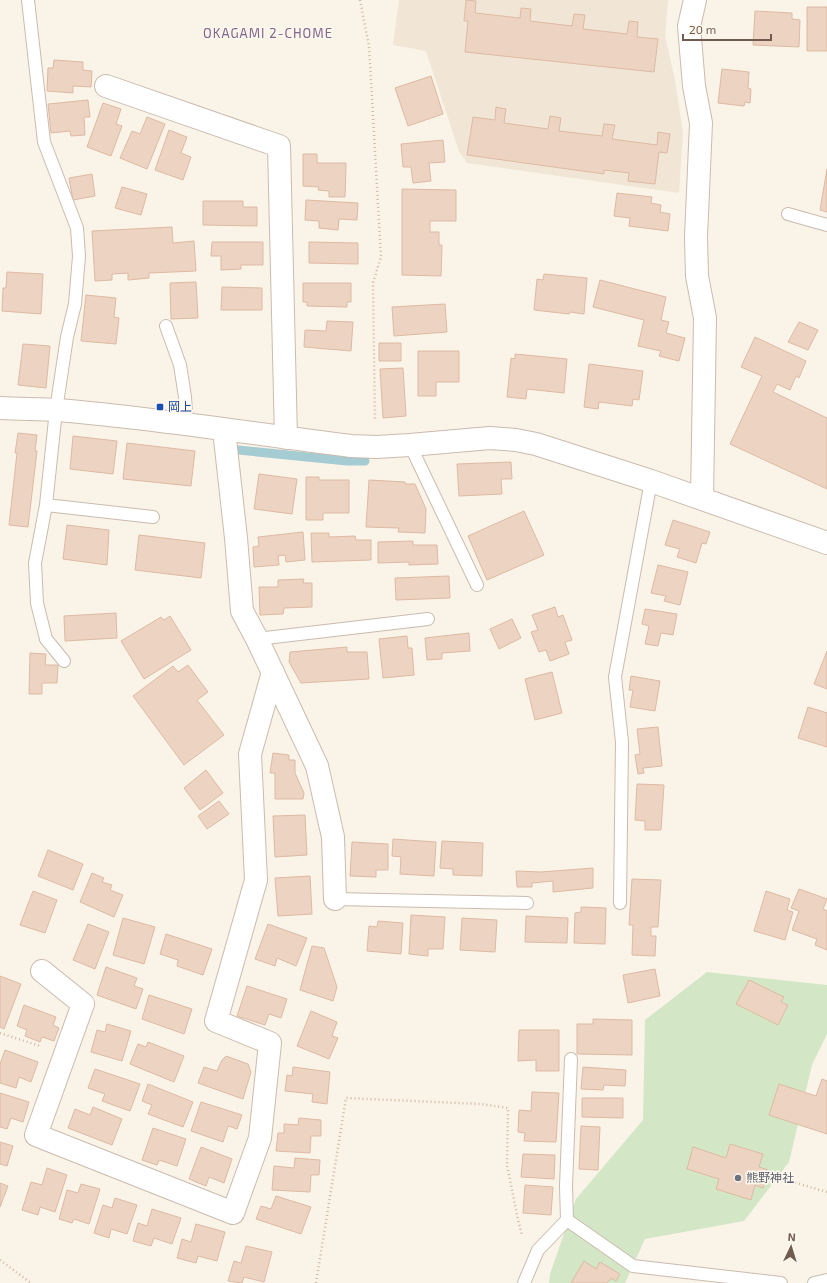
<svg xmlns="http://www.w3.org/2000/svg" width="827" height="1283" viewBox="0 0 827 1283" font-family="'Exo 2','Noto Sans JP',sans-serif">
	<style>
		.residential { fill: #f1e5d6 }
		.green { fill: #d3e7c7 }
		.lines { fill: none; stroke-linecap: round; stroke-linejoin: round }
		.stream { stroke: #a5cbd3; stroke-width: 9 }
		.building { fill: #edd3c1; stroke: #debaa3 }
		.lane-casing { stroke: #cbbbae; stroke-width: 14 }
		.street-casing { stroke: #cbbbae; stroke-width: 24 }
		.path { stroke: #d2b7a5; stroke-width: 2.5; stroke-dasharray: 1 3; stroke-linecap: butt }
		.lane { stroke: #fff; stroke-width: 12 }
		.street { stroke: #fff; stroke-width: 22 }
		.transit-dot { fill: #1a4fb4; stroke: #fdf7ed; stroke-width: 1.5 }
		.worship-dot { fill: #6b7280; stroke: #fdf7ed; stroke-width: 1.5 }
		.labels { text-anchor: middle; stroke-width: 3.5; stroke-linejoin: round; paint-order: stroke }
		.transit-label { font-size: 12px; fill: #164399; stroke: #fdf7ed; text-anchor: start }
		.worship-label { font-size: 12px; fill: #5b616d; stroke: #fdf7ed; text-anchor: start }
		.neighbourhood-label { font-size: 13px; letter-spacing: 1px; fill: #81668d; stroke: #fdf7ed }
	</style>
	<rect width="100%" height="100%" fill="#faf3e7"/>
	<!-- residential -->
	<path class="residential" d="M399,0H668L665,36L675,80L683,133L679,193L467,163L459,151L426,51L393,45Z"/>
	<!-- green -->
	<path class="green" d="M707,972L827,985V1034L812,1065L789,1162L744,1221L645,1239L625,1283H549L550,1274L576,1199L643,1120L645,1020Z"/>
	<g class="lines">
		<!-- stream -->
		<path class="stream" d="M238,450L347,461H365"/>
	</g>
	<!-- building -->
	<path class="building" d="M466,0L476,1L475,13L520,18L521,8L531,9L530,21L572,26L574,14L585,15L583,29L627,34L629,21L638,22L637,37L658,39L654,72L465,52L468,21H464Z
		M807,7H827V51H807Z
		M755,11L792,13V19L800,20L799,47L753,45Z
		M54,60L83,62V70L92,71L91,87L73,86V93L47,91L48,68H53Z
		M722,69L749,72L748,88L751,89L750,103L745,102L744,106L718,103Z
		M431,76L443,114L408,126L395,88Z
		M88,100L90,117H84L85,135L71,136L70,131L51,133L48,104Z
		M103,103L121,109L116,124L122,126L111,156L87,147Z
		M496,107L506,109L504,123L548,129L550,116L561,118L559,131L602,136L604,124L615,125L612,139L657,145L658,132L670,134L667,153L659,152L655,184L628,181L629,173L604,170V174L467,155L473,117L495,120Z
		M147,117L165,124L147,169L120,158L132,131L140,134Z
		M169,130L187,137L181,153L191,157L183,180L155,170Z
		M443,140L445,162L429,163L431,181L413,183L411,167H403L401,144Z
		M303,154H317V163H346L345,197H329V191L318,190L319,187L303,186Z
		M827,169V212L820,210Z
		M92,174L95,196L73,200L69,178Z
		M122,187L147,194L141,215L115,208Z
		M402,189L456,190V221H430V232H439V245H442L441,276L402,275Z
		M617,193L652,197L651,203L661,205L660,212L670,214L668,231L629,226L630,218L614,216Z
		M306,200L358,203L357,220L339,219L338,230L319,228V221L305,220Z
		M203,201H243V207H257V226L203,225Z
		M172,227L173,243L194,241L196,271L149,273V278L128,280V273L112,274V280L95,281L92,231Z
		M212,242H263V265H241V269L221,270V256H211Z
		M309,242L358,243V264L309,263Z
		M7,272L43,274L41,314L2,311L3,288H6Z
		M544,274L587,278L584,314L570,312L569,314L534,310L537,279L543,280Z
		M600,280L666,297L661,320L669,322L666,333L685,338L679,361L659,356L661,351L638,346L644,320L593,307Z
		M196,282L198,318L171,319L170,283Z
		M303,283H351V302H347V307L307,306V302H303Z
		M222,287L262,288V310H221Z
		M86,295L116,298L114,317L119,318L116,344L81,341Z
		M445,304L447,332L394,336L392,307Z
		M327,321L353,322L351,351L304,347L305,330L326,331Z
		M799,322L818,330L808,350L788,342Z
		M755,337L806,361L799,378L796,376L790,390L777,384L773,392L827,418V489L730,444L762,376L741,367Z
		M379,343H401V361H379Z
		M23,344L50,346L46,388L18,385Z
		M418,351H459V382H436V396H418Z
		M515,354L567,359L564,393L527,389L526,399L507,397L511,358L515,359Z
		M589,364L643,371L639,400L633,399L632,406L599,402L598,409L584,407Z
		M403,368L406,416L383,418L380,369Z
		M18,433L37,435L35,451H37L28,527L9,525L17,453H15Z
		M73,436L117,441L113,474L70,469Z
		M127,443L195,451L191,486L123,479Z
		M511,462L512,479H501L502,494L459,496L457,464Z
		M259,474L297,479L292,514L254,509Z
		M306,477H319V480H349V513H323V520H306Z
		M369,480L405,482V484H415L426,509L425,533L398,532L399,528L366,527Z
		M524,511L544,555L487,580L468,536Z
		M673,520L710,532L706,544L702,543L696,563L677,557L680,549L665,545Z
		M67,525L109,530L107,565L63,559Z
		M303,532L305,560L286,562L285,555L278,556L279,565L254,567L253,547L259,546L258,537Z
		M311,533H329V537L355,536L356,540H371V560L312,562Z
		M139,535L205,543L201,578L135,570Z
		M413,541V545H437L438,564L409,565V562L378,563V542Z
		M658,565L688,572L680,605L664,601L666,596L651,593Z
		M449,576L450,598L396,600L395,578Z
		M304,579L303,583H312V607L284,608L283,614L260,615L259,587H278V580Z
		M555,607L558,617L563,615L572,640L565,642L569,654L550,661L546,650L539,652L531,632L538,630L532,615Z
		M645,609L677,614L673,635L661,633L658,646L645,644L649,626L642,624Z
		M116,613L117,638L65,641L64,616Z
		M170,616L191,650L144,679L121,641L161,617L164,620Z
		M512,619L521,638L499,649L490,629Z
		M469,633L470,651L442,653V659L427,660L425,638Z
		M407,636L408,648H412L414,675L383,678L379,639Z
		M347,647V652H367L369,679L301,683L289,662L290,652Z
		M827,651V689L814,684Z
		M30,653L46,654L45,665H58L57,683H42V694H29Z
		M188,665L208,692L197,700L224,735L184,765L133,696L173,666L178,672Z
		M552,672L562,713L535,720L525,679Z
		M631,676L660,681L655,711L630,707L633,690H629Z
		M808,707L827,713V747L798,738Z
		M658,727L662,766L643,768L644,773L638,774L635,755L640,754L637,729Z
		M273,753L289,755V760H295V773L304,793L303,799H275V773H270Z
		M206,770L223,793L200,810L184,788Z
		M637,784L664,785L661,830H645V821L635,820Z
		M219,801L229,814L207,829L198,816Z
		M305,815L307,855L275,857L273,816Z
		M393,839L436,842L434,876L400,874L401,857L392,856Z
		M442,841L483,843L482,876L453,875V869L440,868Z
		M352,842L388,844V870H376V877L350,876Z
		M48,850L83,864L73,890L38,876Z
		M593,868V888L553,892V881L532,883V887H517L516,871L541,872Z
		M92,873L104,878L102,882L112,885L110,890L123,895L114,917L80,902Z
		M310,876L312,914L278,916L275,878Z
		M632,879L661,880L658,927H651V936H656L655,956L632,955L633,925H629Z
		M799,889L827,899L823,909L827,911V950L815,945L817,939L792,930L799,911L791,908Z
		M33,891L57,900L45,933L20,925Z
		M766,891L790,899L787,910L793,912L785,940L754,931Z
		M581,907L606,908L605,944L574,943L575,913L581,912Z
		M411,915L445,917L443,949H428V956L409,954Z
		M526,916L568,918L567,943L525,942Z
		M123,918L155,927L144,964L113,955Z
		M462,918L497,920L495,952L460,950Z
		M378,921L403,923L401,954L367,951L369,926L377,927Z
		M88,924L109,932L95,969L73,960Z
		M268,924L307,938L296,966L277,958L275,966L255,959Z
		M166,934L212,949L203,975L177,966L178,960L160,954Z
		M312,946L324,948L337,987L333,1001L300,990Z
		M106,967L137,978L134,986L143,989L136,1009L97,995Z
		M655,969L660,996L628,1003L623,975Z
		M0,976L21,984L4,1029L0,1027Z
		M749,980L784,997L781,1002L788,1005L778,1025L736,1004Z
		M247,986L287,999L281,1018L269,1014L265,1025L237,1016Z
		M149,995L192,1009L184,1034L142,1019Z
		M24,1005L56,1017L53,1025L59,1028L54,1041L42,1037L40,1042L25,1036L27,1030L17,1026Z
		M311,1011L337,1022L332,1036L338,1038L329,1059L297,1046Z
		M593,1019L632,1020V1055L577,1054V1024H593Z
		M107,1024L131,1031L122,1061L91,1052L97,1030L105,1032Z
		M519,1030H559V1071H536V1060L518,1061Z
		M148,1042L184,1056L174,1082L130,1064L138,1044L146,1047Z
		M5,1050L38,1062L31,1082L19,1077L16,1088L0,1083V1064Z
		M226,1056L248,1064L251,1072L243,1099L198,1083L204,1067L217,1071L222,1060Z
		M293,1067L330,1072L327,1104L312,1102L313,1094L285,1091L287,1075L292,1076Z
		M583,1067L626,1070L625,1086L604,1085L603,1090L581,1089Z
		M95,1069L140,1084L130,1111L102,1101L105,1094L88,1088Z
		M822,1079L827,1081V1134L769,1115L779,1084L816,1096Z
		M148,1084L193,1102L183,1127L148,1114L152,1105L142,1101Z
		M532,1092L559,1093L556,1142L524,1141L525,1133L518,1132L519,1110L531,1111Z
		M0,1093L29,1102L23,1122L11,1118L7,1129L0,1127Z
		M582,1098H623V1118L582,1117Z
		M201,1102L242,1115L237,1129L228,1126L223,1142L191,1131Z
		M93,1107L122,1119L112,1145L68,1128L75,1109L90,1115Z
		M299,1118L321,1120V1136H311L310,1153L276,1151L278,1133H284V1124L298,1125Z
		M581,1126L600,1127L598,1170L579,1169Z
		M153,1128L186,1139L177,1166L159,1160L157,1165L142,1160Z
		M0,1142L13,1146L7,1166L0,1164Z
		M730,1144L763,1154L759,1167L768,1170L763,1188L755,1185L751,1200L716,1189L719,1179L687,1169L693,1147L726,1158Z
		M201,1147L232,1159L224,1183L209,1177L206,1186L189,1179Z
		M523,1154L555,1155L554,1179L521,1177Z
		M295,1158L320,1160L319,1175H311L310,1192L272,1190L274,1166L294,1168Z
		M47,1168L67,1175L55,1212L40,1207L38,1215L22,1210L31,1182L42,1185Z
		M0,1183L8,1186L0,1207Z
		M81,1184L100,1189L89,1224L74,1219L72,1223L59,1219L67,1190L78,1193Z
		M525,1185L553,1187L551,1215L523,1213Z
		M276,1196L311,1207L301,1234L256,1219L261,1206L271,1209Z
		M115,1198L137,1205L127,1234L111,1229L109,1238L94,1233L103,1205L112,1208Z
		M152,1209L181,1218L172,1244L154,1238L151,1246L133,1241L138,1223L147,1226Z
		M196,1224L225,1232L217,1261L198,1256L196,1263L177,1258L182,1239L191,1242Z
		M246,1246L272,1252L264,1282L244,1277L242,1283L228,1281L234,1261L241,1263Z
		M584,1261L596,1269L600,1262L620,1274L616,1281L611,1278L607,1283H571Z"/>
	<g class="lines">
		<!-- lane casing -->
		<g class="lane-casing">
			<path id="lane" d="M28,0L44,142L77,228L79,256L75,304L67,337L56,410L46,505L153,517
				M788,214L827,225
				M166,326L180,365L185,397L187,425
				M410,445L477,585
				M46,505L35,563L37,603L46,639L64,661
				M257,639L428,619
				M335,899L527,903
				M620,903L622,742L615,677L651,481
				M567,1220L633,1266L781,1283
				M524,1283L538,1250L567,1220L566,1186L571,1059
				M814,1283L827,1280"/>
		</g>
		<!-- street casing -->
		<g class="street-casing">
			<path id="street" d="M695,0L689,26L694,86L701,123L696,237L697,276L705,318L702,499
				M106,86L279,146L286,438
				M0,408C19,409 39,409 58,410C156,418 253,434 351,446L376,447L410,445L490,438L516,440L536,444L651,481L827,543
				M224,430L236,538L242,611L257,639L317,766L333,837L335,899
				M42,971L83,1004L36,1135L233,1213L260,1138L270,1043L216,1021L256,880L250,754L273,672"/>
		</g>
		<!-- path -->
		<path class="path" d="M360,0L369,46L381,257L373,283L375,421
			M0,1033L40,1046
			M776,1177L827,1192
			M0,1260L31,1283
			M316,1283L346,1098L481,1104L508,1108L507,1165L518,1220L522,1235"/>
		<!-- lane -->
		<use href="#lane" class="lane"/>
		<!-- street -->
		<use href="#street" class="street"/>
	</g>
	<!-- markers -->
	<rect class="transit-dot" x="156" y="403" width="8" height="8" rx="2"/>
	<circle class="worship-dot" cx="738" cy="1178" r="4"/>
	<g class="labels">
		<!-- transit labels -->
		<g class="transit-label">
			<text x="168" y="411">岡上</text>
		</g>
		<!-- worship labels -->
		<g class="worship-label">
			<text x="746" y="1182">熊野神社</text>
		</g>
		<!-- neighbourhood labels -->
		<g class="neighbourhood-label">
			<text x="268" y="38">OKAGAMI 2-CHOME</text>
		</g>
	</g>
	<!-- north arrow -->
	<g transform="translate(791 1247) rotate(4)" stroke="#fdf7ed" stroke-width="3" paint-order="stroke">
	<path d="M0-3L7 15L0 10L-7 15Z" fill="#715b4e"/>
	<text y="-6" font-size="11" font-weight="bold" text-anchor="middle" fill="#715b4e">N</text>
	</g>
	<!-- scale -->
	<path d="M683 34v6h88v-6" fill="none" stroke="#715b4e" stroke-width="2"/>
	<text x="689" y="34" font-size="12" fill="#715b4e" stroke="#fdf7ed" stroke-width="3" paint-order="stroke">20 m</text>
</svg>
